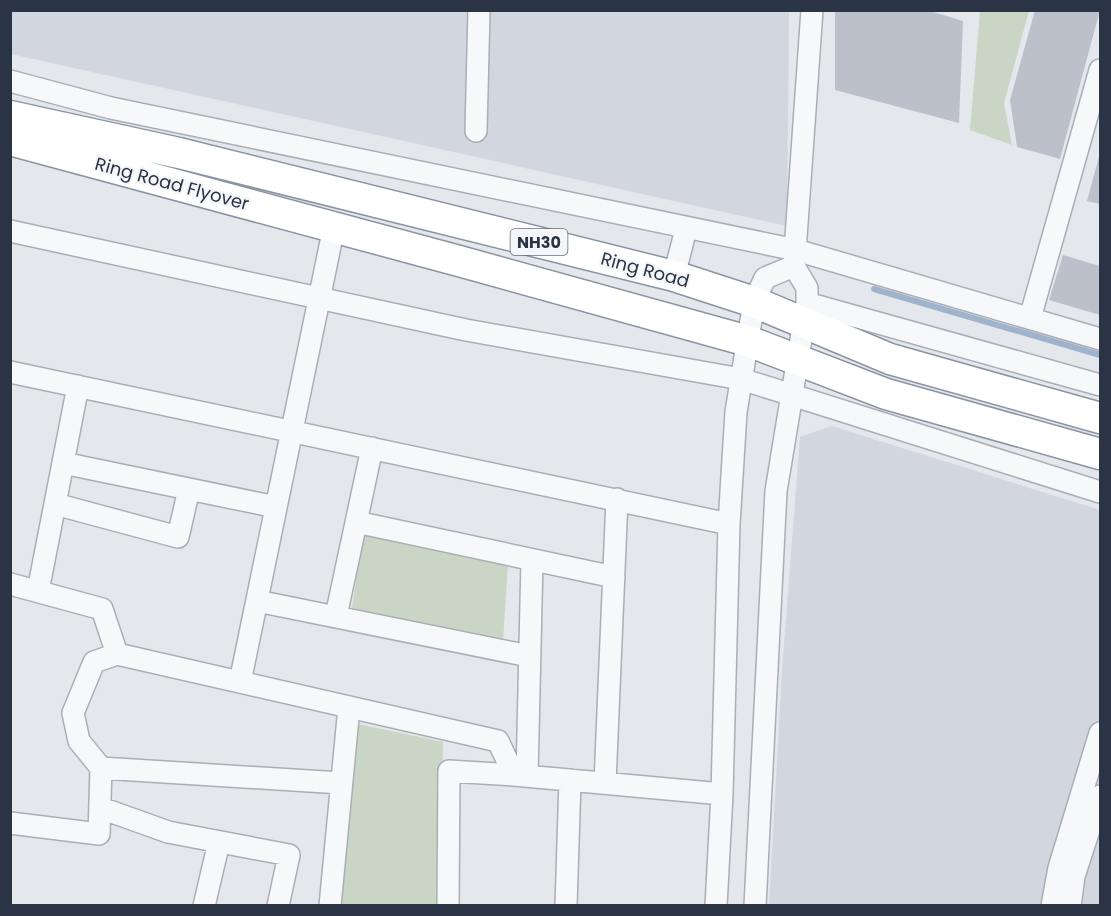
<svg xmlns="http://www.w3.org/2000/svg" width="1111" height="916" viewBox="0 0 1111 916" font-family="Poppins,sans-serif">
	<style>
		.built { fill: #d2d6de }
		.green { fill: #c9d6c5 }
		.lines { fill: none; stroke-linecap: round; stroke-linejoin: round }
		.stream { stroke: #9fb4cc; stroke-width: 6 }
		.building { fill: #bbc0ca }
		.minor-casing { stroke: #a9aeb7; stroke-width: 24 }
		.highway-casing { stroke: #8b94a3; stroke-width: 33 }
		.minor { stroke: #f7f8fa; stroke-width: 21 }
		.highway { stroke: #fff; stroke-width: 30 }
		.labels { text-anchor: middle; stroke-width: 4.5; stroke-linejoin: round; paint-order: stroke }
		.shield { fill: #f4f6f9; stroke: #676e7b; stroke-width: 1.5 }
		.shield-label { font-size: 16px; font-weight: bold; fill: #2b3445 }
		.street-label { font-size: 18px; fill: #2b3445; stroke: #f4f6f9 }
	</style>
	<rect width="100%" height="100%" fill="#e4e7ec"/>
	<!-- built -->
	<path class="built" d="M11,11H789L787,226L11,54Z
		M832,426L1100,510V905L769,906L782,671L800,437Z"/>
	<!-- green -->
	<path class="green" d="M980,11H1029L1004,103L1012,145L970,130Z
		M363,534L508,564L503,641L352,608Z
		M358,724L443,742L438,905L339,906Z"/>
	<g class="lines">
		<!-- stream -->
		<path class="stream" d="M874,289L1100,355"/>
	</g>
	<!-- building -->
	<path class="building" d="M835,10H927L963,21L959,123L835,90Z
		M1035,10H1100L1060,159L1017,147L1010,100Z
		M1100,153V204L1087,201Z
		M1063,255L1100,266V315L1049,300Z"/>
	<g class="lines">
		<!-- minor casing -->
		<g class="minor-casing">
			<path id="minor" d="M10,81L111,108L796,250L1100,339
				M476,131L479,10
				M10,231L466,330L741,379L1100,492
				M674,276L686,229
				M807,303L1100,385
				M1030,318L1100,70
				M10,372L729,524
				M63,463L276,507
				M55,504L178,537L189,489
				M356,522L614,577
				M10,584L102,609L117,654L498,741L514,775L722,794
				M38,591L78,386
				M257,601L529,656
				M336,616L372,448
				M117,654L94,662L73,713L79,741L101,768L341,783
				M240,682L334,227
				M527,776L532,560
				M605,783L617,499
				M101,808L168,832L289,855L278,906
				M10,823L99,834L101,768
				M204,906L219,842
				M330,906L349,707
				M448,906L449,771L514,775
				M566,906L570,780
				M716,906L722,794L729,524L736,412L754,302L765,278L794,266
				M755,906L776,491L807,303V288L794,266L812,10
				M1052,906L1059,868L1100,733
				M1070,906L1074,876L1100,796"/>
		</g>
		<!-- highway casing -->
		<g class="highway-casing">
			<path id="highway" d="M10,116L179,153L674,276L754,302L890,359L1100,418
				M10,140L459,261L748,341L886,394L1100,454"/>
		</g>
		<!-- minor -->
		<use href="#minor" class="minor"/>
		<!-- highway -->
		<use href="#highway" class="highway"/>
	</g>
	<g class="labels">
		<!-- shield labels -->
		<rect class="shield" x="510.5" y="229" width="57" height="26" rx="4.5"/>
		<g class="shield-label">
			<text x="539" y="248">NH30</text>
		</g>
		<!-- street labels -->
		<g class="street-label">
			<text transform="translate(172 184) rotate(15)" y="6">Ring Road Flyover</text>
			<text transform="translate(645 270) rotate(15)" y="6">Ring Road</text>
		</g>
	</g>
	<!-- border -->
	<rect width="1111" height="916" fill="none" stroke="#2b3445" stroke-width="24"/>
</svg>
